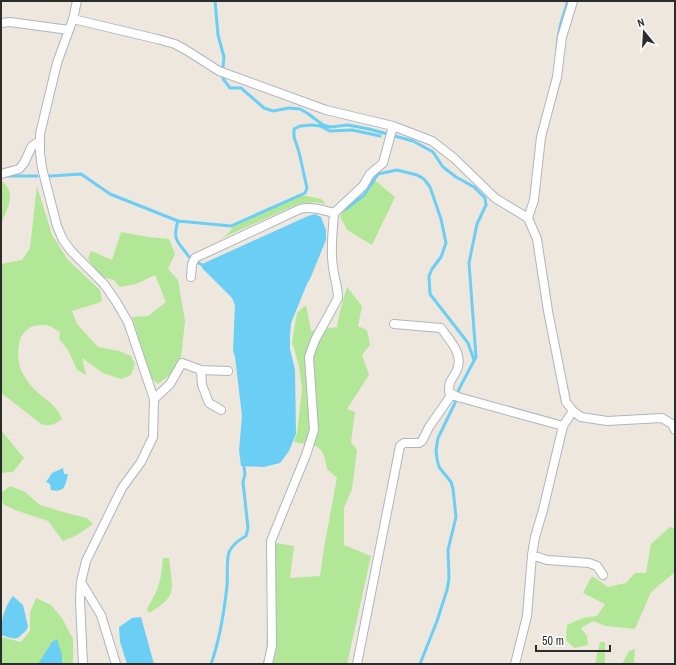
<svg xmlns="http://www.w3.org/2000/svg" width="676" height="665" viewBox="0 0 676 665" font-family="'Archivo Narrow',sans-serif">
	<style>
		.green { fill: #b1e797 }
		.water { fill: #6bcff5 }
		.lines { fill: none; stroke-linecap: round; stroke-linejoin: round }
		.stream { stroke: #6bcff5; stroke-width: 3 }
		.street-casing { stroke: #b1b4c0; stroke-width: 10 }
		.street { stroke: #fff; stroke-width: 8 }
	</style>
	<rect width="100%" height="100%" fill="#eee7dd"/>
	<!-- green -->
	<path class="green" d="M372,178L395,197L372,245L347,230L340,216L344,209L364,193Z
		M1,182H3C17,194 7,209 1,224Z
		M37,186L52,235L68,260L100,290L102,301C93,306 82,307 72,311L77,324L98,347L119,351L131,356L135,364L131,375L121,379L103,373L82,358L86,375L77,370L68,350L59,339L60,332C48,325 48,324 34,326C28,327 21,335 20,340C15,360 20,373 33,388C44,400 55,402 62,419C55,424 50,427 41,424L4,395L1,393V264L22,260L30,248Z
		M301,195L321,199L326,204L315,202L298,204L200,248C211,243 228,238 233,226Z
		M121,232L148,237L169,239L175,254L168,269L178,280L185,321L181,357L171,374L158,384L151,378L132,317L148,316L166,302L155,275L136,284L120,287L114,280L102,277L88,259L91,251L112,260Z
		M347,287L362,306L358,326L367,330L370,345L362,355L369,375L347,409L355,412L351,442L357,450L352,489L344,508V545L371,556L347,664H262L266,654L269,586L275,543L294,546L290,578L320,576L324,548L337,478L327,469C323,443 317,446 294,442L297,433L302,390L299,366L292,342L297,313L306,305L311,331L337,327L340,311Z
		M1,430L24,458L13,472L1,473Z
		M10,486L25,492L40,505L70,514L87,518L93,524L77,535L63,541L48,521L15,510L3,504L1,493Z
		M670,527L675,528V572L651,592L635,629L606,626L593,621L581,628L587,636L588,645L574,648L566,640L567,625L583,618L597,616L605,604L583,593L592,576L608,587L626,583L635,573H646L651,544Z
		M163,558H169C172,589 179,596 149,613L147,609C159,588 161,582 163,558Z
		M36,598L51,605L62,618L73,639V664H1V637L21,642L30,631V613Z
		M600,642H605V664H595Z
		M635,649L634,664H622L629,651Z"/>
	<!-- water -->
	<path class="water" d="M315,214L321,217L326,230V240L310,279L307,284L291,323L290,337V349L295,370L296,434L289,451L280,463L264,467L241,466L239,450L242,416L235,357L233,351L235,305L232,298L202,268V264L308,216Z
		M63,468L64,474H68C65,485 66,493 51,490L50,484L46,482L52,473Z
		M13,596L23,605L28,626C27,630 25,632 22,634C16,642 9,637 1,635C1,621 4,607 13,596Z
		M141,617L154,664H127L120,642L119,627L132,618Z
		M57,639L62,655V664H38L52,642Z"/>
	<g class="lines">
		<!-- stream -->
		<path class="stream" d="M215,1L218,35L224,57L222,76L224,80L230,88H241L264,108L273,111L289,108L300,109L307,113L323,125L330,127L348,125L369,129L413,141L433,152L443,167L456,177L474,187L485,198L486,205L477,224L469,263L476,357L459,389L455,403L438,438L436,450L437,459L439,467L451,482L453,489L456,517L448,550L449,579L447,590L437,621L420,664
			M557,49C558,30 562,19 568,1
			M5,176H37
			M50,176L81,174L110,194L178,221L231,226L305,193L307,188L299,152L294,137V129L300,126L312,125L320,126L330,131L352,130L380,136
			M346,209L364,195L378,174L397,170L417,175L424,179L430,187L441,219L446,243L441,257L432,269L429,276L430,294L468,343L474,360
			M178,221C172,241 178,241 189,257
			M197,262L204,266
			M211,664C220,639 224,613 227,586C228,577 226,561 229,552C233,544 238,540 246,536L248,528L243,482L245,474L244,467L245,463"/>
		<!-- street casing -->
		<g class="street-casing">
			<path id="street" d="M77,1L73,19L57,63L40,134V153L42,168L57,226L63,240L72,252L104,284L117,303L128,322L154,399L153,437L141,462L122,488L86,561L81,582L80,600L83,664
				M73,19L157,39L175,44L186,50L219,71L326,110L393,126L432,141L454,158L495,198L528,218L537,239L548,311L566,402L573,411L581,417L607,421L662,418L672,424L675,430
				M1,23L10,22L69,30
				M1,174L19,169L24,163L32,146L40,141
				M528,218L534,200L541,137L557,77L562,37L573,1
				M191,277L192,264L195,258L300,209C311,206 323,210 334,213
				M394,324L441,328C450,341 465,355 456,372C451,382 449,379 449,392L458,397L563,426
				M201,370L202,385L209,403L221,410
				M154,399L170,384L182,363L201,370L228,371
				M532,555L547,560L589,563L597,566L603,575
				M81,582L101,615L116,664
				M268,664L272,646L271,541L306,455L314,430L309,357L315,340L338,298C338,287 334,277 333,267C330,249 333,231 334,213L363,186L370,174L383,163L393,126
				M357,664L400,446L404,443H419L422,441L429,427L452,394
				M515,664L527,616L532,555L535,537L543,510L563,426L573,411"/>
		</g>
		<!-- street -->
		<use href="#street" class="street"/>
	</g>
	<!-- border -->
	<rect width="676" height="665" fill="none" stroke="#2c2c2c" stroke-width="4"/>
	<!-- north arrow -->
	<g transform="translate(644 32) rotate(342)" stroke="#ffffff" stroke-width="3" paint-order="stroke">
	<path d="M0-3L7 15L0 10L-7 15Z" fill="#2c2c2c"/>
	<text y="-6" font-size="11" font-weight="bold" text-anchor="middle" fill="#2c2c2c">N</text>
	</g>
	<!-- scale -->
	<path d="M536 645v6h74v-6" fill="none" stroke="#2c2c2c" stroke-width="2"/>
	<text x="542" y="645" font-size="12" fill="#2c2c2c" stroke="#ffffff" stroke-width="3" paint-order="stroke">50 m</text>
</svg>
